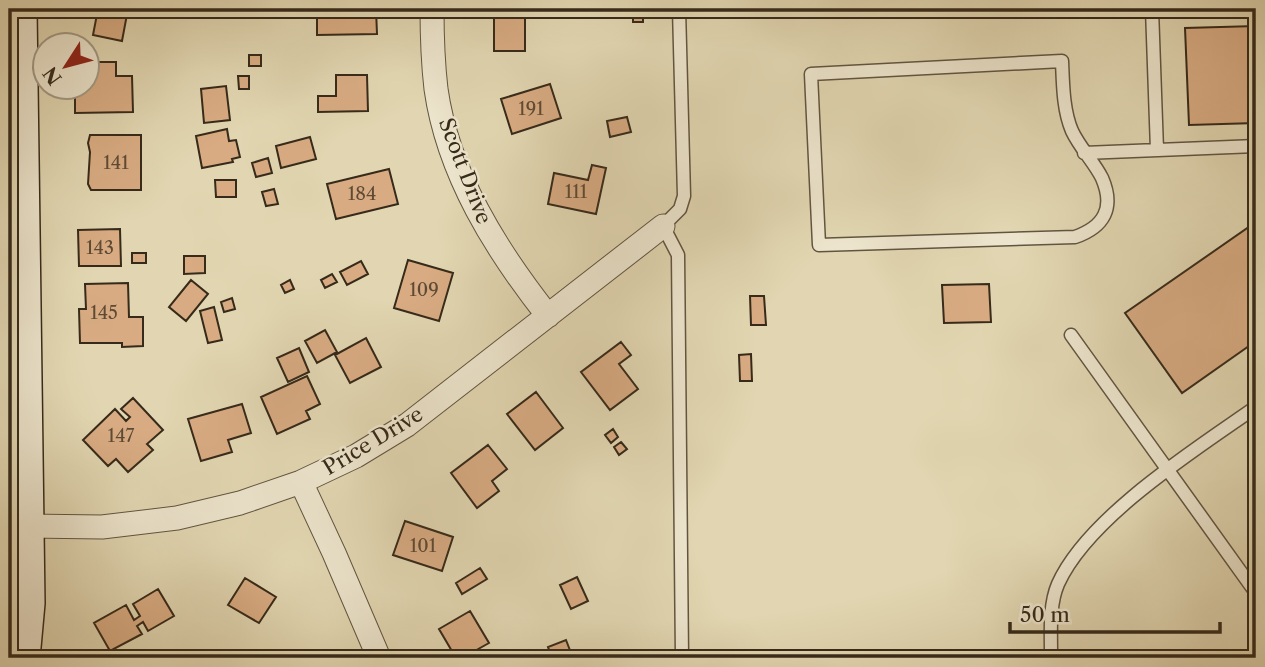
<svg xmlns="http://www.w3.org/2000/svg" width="1265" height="667" viewBox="0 0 1265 667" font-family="'Libre Caslon Text',serif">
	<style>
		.building { fill: #d8ab82; stroke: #362a1a; stroke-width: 2 }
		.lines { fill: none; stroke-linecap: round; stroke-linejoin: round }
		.service-casing { stroke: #615540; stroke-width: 15 }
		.minor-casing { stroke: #615540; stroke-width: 25 }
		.secondary-casing { stroke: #362a1a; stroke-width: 36 }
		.service { stroke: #ece4cc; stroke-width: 12 }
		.minor { stroke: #ece4cc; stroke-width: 23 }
		.secondary { stroke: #ece4cc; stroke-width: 33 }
		.labels { text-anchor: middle; stroke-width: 5; stroke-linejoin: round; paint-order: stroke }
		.number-label { font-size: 18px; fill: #5e4a34 }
		.street-label { font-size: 21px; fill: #362a1a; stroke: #ece4cc }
	</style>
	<rect width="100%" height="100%" fill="#e1d6b1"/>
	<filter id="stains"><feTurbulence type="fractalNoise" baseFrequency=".00286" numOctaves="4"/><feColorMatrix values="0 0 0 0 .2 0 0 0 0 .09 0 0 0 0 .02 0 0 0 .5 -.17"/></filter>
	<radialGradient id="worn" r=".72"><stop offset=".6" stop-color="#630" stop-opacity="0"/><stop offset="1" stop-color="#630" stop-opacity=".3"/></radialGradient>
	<!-- building -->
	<path class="building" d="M98,9H128L122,41L93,35Z
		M317,9H376L377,34L317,35Z
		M509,9H538V18H525V51H494V15H509Z
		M633,10H643V22H633Z
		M1256,26V123L1189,125L1185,28Z
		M249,55H261V66H249Z
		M88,62H116V76H132L133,112L75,113V88H88Z
		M336,75H367L368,111L318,112V96H336Z
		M238,76H249V89H239Z
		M550,84L561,118L512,134L501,99Z
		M226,86L230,120L204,123L201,89Z
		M627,117L631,132L610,137L607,121Z
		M227,129L229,141L236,140L240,157L232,159L233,162L202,168L196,136Z
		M90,135H141V190H91L88,184L90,152L88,143Z
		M310,137L316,159L281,168L276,146Z
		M268,158L272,173L256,177L252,163Z
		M592,165L606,168L596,214L548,204L554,173L588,180Z
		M389,169L398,204L336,219L327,184Z
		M215,180H236V197H216Z
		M274,189L278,204L266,206L262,192Z
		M1256,222V341L1182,393L1125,313Z
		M120,229L121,266H79L78,230Z
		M132,253H146V263H132Z
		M184,256H205V273L184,274Z
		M408,260L453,273L439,321L394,308Z
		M361,261L368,274L347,285L340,272Z
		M332,274L337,282L325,288L321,280Z
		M191,280L208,294L186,321L169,307Z
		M290,280L294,289L285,293L281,285Z
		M128,283L129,317H143V346L122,347V343H80L79,309H86L85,284Z
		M989,284L991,322L944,323L942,285Z
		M750,296H764L766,325H751Z
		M232,298L235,309L224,312L221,302Z
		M214,307L222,340L208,343L200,311Z
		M325,330L337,352L317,363L305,341Z
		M366,338L381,367L350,383L335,355Z
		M621,342L631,355L619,364L638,389L610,410L581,372Z
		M299,348L309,372L288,382L277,358Z
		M751,354L752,381H740L739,355Z
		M307,376L320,404L306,411L310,419L277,434L261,397Z
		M536,392L563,428L535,450L507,414Z
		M133,398L163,430L147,444L153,450L128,472L116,459L108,466L83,440L115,409L126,421L130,417L121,409Z
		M242,404L251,433L228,440L232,452L201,461L188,419Z
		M613,429L618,437L611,443L605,435Z
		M621,442L627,449L619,455L614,447Z
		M488,445L507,469L492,481L499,491L477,508L451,473Z
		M405,521L453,537L442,571L393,555Z
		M480,568L487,579L462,594L456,583Z
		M577,577L588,601L571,609L560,585Z
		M245,578L276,597L259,623L228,605Z
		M158,589L174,616L148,631L143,622L137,626L142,634L110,651L94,623L126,605L134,620L140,616L133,604Z
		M470,611L489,643L462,658H456L439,629Z
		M566,640L571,653L559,658H552L548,647Z
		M198,653V658H182L181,656Z"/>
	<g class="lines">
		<!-- service casing -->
		<g class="service-casing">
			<path id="service" d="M679,9L684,196L680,209L663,226L678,255L682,658
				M1152,9L1157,150
				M1062,61C1063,84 1063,110 1072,131C1080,148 1094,162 1102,178C1115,208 1104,227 1075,237L819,245L811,74Z
				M1084,153L1256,146
				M1071,335L1256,593
				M1051,653C1051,631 1049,605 1058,584C1088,517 1196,449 1256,407"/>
		</g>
		<!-- minor casing -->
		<g class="minor-casing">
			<path id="minor" d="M432,9C432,35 433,63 436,89C448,174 496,250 548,316
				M301,482L334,553L379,658
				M28,526L102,527L177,518L240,503L301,482L356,456L407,425L663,226"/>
		</g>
		<!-- secondary casing -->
		<g class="secondary-casing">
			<path id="secondary" d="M20,9L28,603L23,658"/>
		</g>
		<!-- service -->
		<use href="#service" class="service"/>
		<!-- minor -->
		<use href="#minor" class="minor"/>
		<!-- secondary -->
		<use href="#secondary" class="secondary"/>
	</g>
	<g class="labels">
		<!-- number labels -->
		<g class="number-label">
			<text x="531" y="115">191</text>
			<text x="116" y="169">141</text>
			<text x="576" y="198">111</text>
			<text x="362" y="200">184</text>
			<text x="100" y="254">143</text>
			<text x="424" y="296">109</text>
			<text x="104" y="319">145</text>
			<text x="121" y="442">147</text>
			<text x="423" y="552">101</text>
		</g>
		<!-- street labels -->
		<g class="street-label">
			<text transform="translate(465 171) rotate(69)" y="7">Scott Drive</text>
			<text transform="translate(373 441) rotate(-31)" y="7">Price Drive</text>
		</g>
	</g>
	<!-- margin -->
	<rect width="1265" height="667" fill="none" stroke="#e1d6b1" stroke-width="35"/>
	<rect x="10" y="10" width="1244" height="646" fill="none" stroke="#362a1a" stroke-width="3.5"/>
	<rect x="18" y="18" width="1230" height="632" fill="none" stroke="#362a1a" stroke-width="2"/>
	<!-- north arrow -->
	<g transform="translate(66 66) rotate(234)"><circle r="33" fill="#ece4cc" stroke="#a39a85" stroke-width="2"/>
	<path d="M0-5L12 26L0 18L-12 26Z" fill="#8f2418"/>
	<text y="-10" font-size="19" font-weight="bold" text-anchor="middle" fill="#362a1a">N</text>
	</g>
	<!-- scale -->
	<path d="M1010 622v10h210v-10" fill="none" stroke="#362a1a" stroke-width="3.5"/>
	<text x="1020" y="622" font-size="21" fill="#362a1a" stroke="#ece4cc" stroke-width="5" paint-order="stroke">50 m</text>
	<rect width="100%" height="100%" filter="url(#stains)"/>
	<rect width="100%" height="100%" fill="url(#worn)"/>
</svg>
